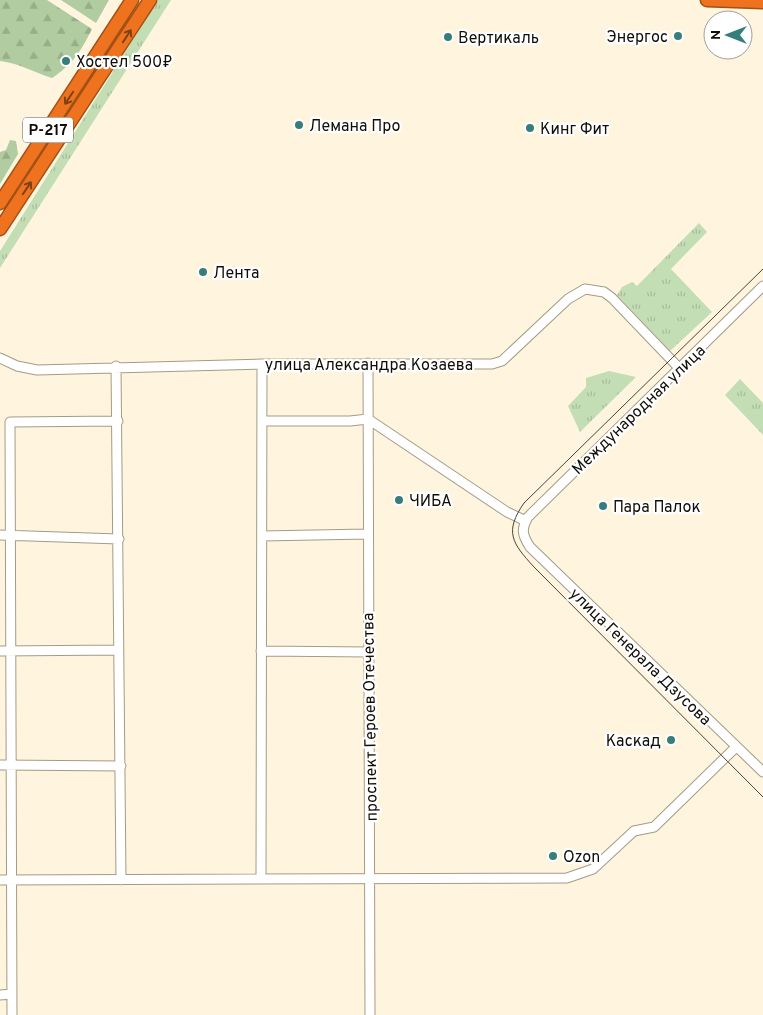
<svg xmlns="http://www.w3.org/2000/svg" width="763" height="1015" viewBox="0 0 763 1015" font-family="Overpass,sans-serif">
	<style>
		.grass { fill: url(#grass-tufts) }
		.forest { fill: url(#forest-firs) }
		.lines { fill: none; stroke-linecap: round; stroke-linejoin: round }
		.minor-casing { stroke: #a49b86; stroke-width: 11 }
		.highway-casing { stroke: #a15016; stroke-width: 15 }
		.minor { stroke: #fff; stroke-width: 9 }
		.highway { stroke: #ef731e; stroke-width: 12 }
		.tram { stroke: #474338; stroke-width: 1 }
		.oneway { stroke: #804012 }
		.poi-dot { fill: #367e7a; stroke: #fff; stroke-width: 2 }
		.labels { text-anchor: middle; stroke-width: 4.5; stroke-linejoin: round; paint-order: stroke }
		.shield { fill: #fff; stroke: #585651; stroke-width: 1 }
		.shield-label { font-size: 15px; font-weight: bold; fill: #110e06 }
		.poi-label { font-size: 16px; fill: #110e06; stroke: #fff; text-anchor: start }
		.street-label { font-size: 16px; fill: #110e06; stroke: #fff }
	</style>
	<defs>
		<pattern id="grass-tufts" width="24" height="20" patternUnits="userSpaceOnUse" patternTransform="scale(1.25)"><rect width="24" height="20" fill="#c3deb4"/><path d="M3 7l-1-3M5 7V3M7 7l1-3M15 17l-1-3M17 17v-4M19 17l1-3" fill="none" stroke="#a6bd99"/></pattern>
		<pattern id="forest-firs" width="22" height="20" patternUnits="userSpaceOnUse" patternTransform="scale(1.25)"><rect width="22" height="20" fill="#b1cca1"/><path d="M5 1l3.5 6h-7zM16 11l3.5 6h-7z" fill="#97ae89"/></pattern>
	</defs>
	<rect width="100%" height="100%" fill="#fff5df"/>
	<!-- grass -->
	<path class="grass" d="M158,0H171L0,268V251Z
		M699,223L707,232L671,269L712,312L670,351L617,295L622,287L632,282L637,286Z
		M609,371L636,377L580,432L568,406L586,387V378Z
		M740,379L763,403V435L725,395Z"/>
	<!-- forest -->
	<path class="forest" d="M0,0H47L92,29C81,51 73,64 52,78C33,72 21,64 0,61Z
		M61,0H109L96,23Z
		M10,140L16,141L18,154L0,184V152L6,150Z"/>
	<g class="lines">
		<!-- minor casing -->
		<g class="minor-casing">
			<path id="minor" d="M763,286L528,517C521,529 522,535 530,547L763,772
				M0,358L17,366L37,370L262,364H492L502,361L568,299L585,289L604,292L612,298L680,369
				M368,363L370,1015
				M116,366L121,880
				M262,421H350L368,419L507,512L526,521
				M0,535L119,539
				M262,536L367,534
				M0,651L118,650
				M261,651L369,652
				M0,765L121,766
				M261,879L262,364
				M0,880L567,878L593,869L634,831L654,827L735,748
				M0,995L12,994
				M12,1015L10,422L118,421"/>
		</g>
		<!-- highway casing -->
		<g class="highway-casing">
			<path id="highway" d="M707,0L763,2
				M0,203L132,0
				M0,229L150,0"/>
		</g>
		<!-- minor -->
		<use href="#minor" class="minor"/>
		<!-- highway -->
		<use href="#highway" class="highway"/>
		<!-- tram -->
		<path class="tram" d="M763,269L524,503C504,532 512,543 534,567L763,797"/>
	</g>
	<!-- one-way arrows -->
	<defs><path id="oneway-shaft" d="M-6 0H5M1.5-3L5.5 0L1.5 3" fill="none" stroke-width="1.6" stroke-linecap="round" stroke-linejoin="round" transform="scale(1.25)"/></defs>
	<g class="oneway">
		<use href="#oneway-shaft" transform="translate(127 36) rotate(-57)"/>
		<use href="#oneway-shaft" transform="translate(69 98) rotate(124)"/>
		<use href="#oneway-shaft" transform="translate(27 188) rotate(-56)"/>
	</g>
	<!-- markers -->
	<g class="poi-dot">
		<circle cx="678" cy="36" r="5"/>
		<circle cx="448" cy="37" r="5"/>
		<circle cx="66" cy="61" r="5"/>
		<circle cx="299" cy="125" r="5"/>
		<circle cx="530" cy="128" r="5"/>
		<circle cx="203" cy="272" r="5"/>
		<circle cx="399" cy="500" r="5"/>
		<circle cx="603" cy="506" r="5"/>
		<circle cx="671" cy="740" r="5"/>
		<circle cx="553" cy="856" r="5"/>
	</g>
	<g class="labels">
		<!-- shield labels -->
		<rect class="shield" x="23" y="117.5" width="50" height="25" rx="4"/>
		<g class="shield-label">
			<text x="48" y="135">Р-217</text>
		</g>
		<!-- poi labels -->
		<g class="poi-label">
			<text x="668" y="42" text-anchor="end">Энергос</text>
			<text x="458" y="43">Вертикаль</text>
			<text x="76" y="67">Хостел 500₽</text>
			<text x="309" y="131">Лемана Про</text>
			<text x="540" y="134">Кинг Фит</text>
			<text x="213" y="278">Лента</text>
			<text x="409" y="506">ЧИБА</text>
			<text x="613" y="512">Пара Палок</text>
			<text x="661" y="746" text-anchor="end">Каскад</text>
			<text x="563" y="862">Ozon</text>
		</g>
		<!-- street labels -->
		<g class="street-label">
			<text x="369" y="370">улица Александра Козаева</text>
			<text transform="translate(638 409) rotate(-44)" y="6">Международная улица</text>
			<text transform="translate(641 656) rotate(44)" y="6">улица Генерала Дзусова</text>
			<text transform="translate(369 717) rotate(-91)" y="6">проспект Героев Отечества</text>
		</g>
	</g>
	<!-- north arrow -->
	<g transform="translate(728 35) rotate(270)"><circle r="24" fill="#ffffff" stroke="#a09f9b"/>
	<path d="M0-4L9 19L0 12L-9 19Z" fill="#367e7a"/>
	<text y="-8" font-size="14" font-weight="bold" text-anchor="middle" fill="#110e06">N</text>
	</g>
</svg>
